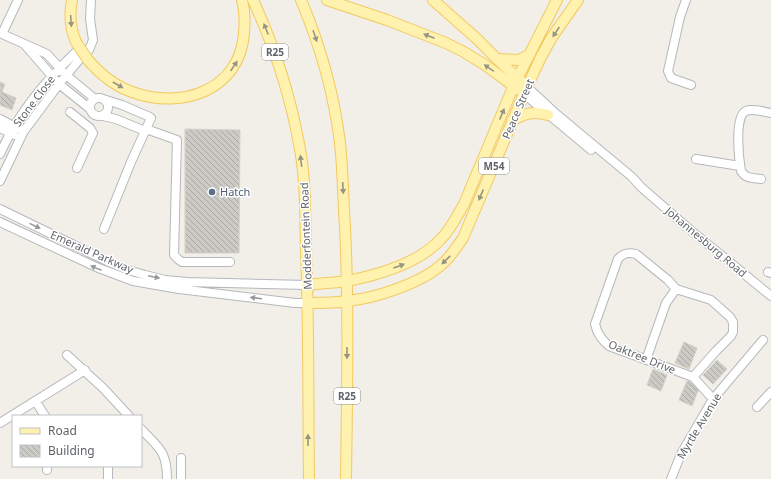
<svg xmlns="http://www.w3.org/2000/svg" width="771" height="479" viewBox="0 0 771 479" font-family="'Noto Sans',sans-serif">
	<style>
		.building { fill: url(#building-back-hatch); stroke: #d6d1c6 }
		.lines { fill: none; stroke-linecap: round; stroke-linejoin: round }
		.minor-casing { stroke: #b5b8bc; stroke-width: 10 }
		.major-casing { stroke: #f2c960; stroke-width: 12 }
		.minor { stroke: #fff; stroke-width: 8 }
		.major { stroke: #fff2af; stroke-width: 10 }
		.major-bridge-casing { stroke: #f2c960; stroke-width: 12; stroke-linecap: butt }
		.major-bridge { stroke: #fff2af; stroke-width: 10 }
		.oneway { fill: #979581 }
		.oneway2 { fill: #979a9d }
		.service-dot { fill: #5c6f8a; stroke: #fff; stroke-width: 1.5 }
		.labels { text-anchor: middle; stroke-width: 3; stroke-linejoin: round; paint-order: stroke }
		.shield { fill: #fff; stroke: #8f9295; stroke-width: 1 }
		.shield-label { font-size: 10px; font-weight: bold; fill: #5f6368 }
		.street-label { font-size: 11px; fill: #5f6368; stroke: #fff }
		.service-label { font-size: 11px; fill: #4e5e75; stroke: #fff; text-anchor: start }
	</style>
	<defs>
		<pattern id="building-back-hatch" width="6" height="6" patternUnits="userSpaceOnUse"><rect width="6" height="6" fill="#cccac5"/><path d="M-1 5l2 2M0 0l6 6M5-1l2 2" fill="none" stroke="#a9a8a4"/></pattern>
	</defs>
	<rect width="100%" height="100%" fill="#f1efe8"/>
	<!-- building -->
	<path class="building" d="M0,82L5,84L2,92L16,98L12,110L0,105Z
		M185,129L240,130L239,253H185Z
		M684,342L697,348L689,369L675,363Z
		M717,360L727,369L713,384L703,375Z
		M653,369L667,375L661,391L647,385Z
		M687,381L700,386L692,406L679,400Z"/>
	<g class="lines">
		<!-- minor casing -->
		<g class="minor-casing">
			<path id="minor" d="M686,0L680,17L668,71L671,78L691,85
				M0,33L47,54L66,75L95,99
				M2,34L18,0
				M25,45L59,84L89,108
				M89,50L93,40L90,19L91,0
				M527,87L554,112L632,177L641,187L688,228L771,296
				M524,94L591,150
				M90 107a9 9 0 1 1 18 0a9 9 0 1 1-18 0Z
				M103,99L122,105L150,117L151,118L131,162L104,229
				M70,112L90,128L93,133L77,168
				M103,116L116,119L145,131
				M0,119L19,129
				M0,128L14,135
				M146,129L177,140L174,255L179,260L182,262H230
				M0,154C17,115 44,82 75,53
				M696,159L740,166
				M761,179C753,178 746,179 741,171C739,160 734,116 746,111C753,108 764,112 771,113
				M0,181L20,139L24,131L59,84L79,60
				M0,209L107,261L128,270L145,275L165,280L187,282L308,285
				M0,222L96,267L133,281L179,289L295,303H308
				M768,272L771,273
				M67,355L103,388L129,416
				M646,360L666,303L676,289
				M693,377L716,351L731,336L733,332V322L730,317L711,300L676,289L668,280L636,254C628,252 623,253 618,259L595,324C597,334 602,340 609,346L693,377L713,399
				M36,402L45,416
				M757,407L771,392
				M0,423L85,370
				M141,429C159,448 167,451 167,479
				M181,458V479
				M108,466V479
				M47,470V466
				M671,479L681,454L713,399L763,340"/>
		</g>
		<!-- major casing -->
		<g class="major-casing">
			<path id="major" d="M72,0C69,15 70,28 76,42
				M253,0C274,46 290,94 299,144C306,178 305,214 306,249C309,326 308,402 309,479
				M301,0C320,45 334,94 340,143C343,171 343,199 345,227C349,311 347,395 346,479
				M327,0L387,20L446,43L464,52L485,65L519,90
				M433,0L476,38L497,59L523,83
				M497,59L519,60L530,54
				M88,60C100,74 115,86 132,92C181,110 240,91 244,33C245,22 245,11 242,0
				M512,121C524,113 534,111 548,115
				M308,285C321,283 334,283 347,281C378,275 419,263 441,239C451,229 457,216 464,204L514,85L557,0
				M308,303C321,303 335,303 348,301C375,298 419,284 440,266C450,258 456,248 463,238L527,87L541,57L552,37L578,0"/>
		</g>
		<!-- minor -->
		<use href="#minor" class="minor"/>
		<!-- major -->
		<use href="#major" class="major"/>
		<!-- major-bridge casing -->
		<g class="major-bridge-casing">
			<path id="major-bridge" d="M76,42L88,60"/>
		</g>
		<!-- major-bridge -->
		<use href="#major-bridge" class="major-bridge"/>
	</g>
	<!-- one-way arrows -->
	<defs><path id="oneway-solid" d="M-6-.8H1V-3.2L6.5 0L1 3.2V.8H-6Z"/></defs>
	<g class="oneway">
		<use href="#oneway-solid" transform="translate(71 21) rotate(86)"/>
		<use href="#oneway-solid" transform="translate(266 29) rotate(-112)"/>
		<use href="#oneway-solid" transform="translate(556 32) rotate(124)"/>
		<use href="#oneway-solid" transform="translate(315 36) rotate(71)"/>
		<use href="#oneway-solid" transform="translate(429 36) rotate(-159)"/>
		<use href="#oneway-solid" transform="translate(234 66) rotate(-56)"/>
		<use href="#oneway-solid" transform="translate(489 68) rotate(-146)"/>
		<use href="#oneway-solid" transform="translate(118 85) rotate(30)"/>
		<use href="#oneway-solid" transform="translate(502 114) rotate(-67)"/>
		<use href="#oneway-solid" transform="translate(301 161) rotate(-97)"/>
		<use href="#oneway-solid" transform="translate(343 188) rotate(87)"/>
		<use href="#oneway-solid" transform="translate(481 195) rotate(113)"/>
		<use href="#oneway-solid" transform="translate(446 260) rotate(136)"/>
		<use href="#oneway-solid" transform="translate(399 266) rotate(-20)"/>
		<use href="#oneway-solid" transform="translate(347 353) rotate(90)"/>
		<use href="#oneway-solid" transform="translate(308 440) rotate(-90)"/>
	</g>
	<g class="oneway2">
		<use href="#oneway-solid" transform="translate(35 226) rotate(26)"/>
		<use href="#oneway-solid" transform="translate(96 268) rotate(-158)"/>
		<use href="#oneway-solid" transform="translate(154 277) rotate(12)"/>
		<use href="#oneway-solid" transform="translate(256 298) rotate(-173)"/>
	</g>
	<!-- markers -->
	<circle class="service-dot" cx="212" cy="192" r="4"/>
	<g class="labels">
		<!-- shield labels -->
		<g class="shield">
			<rect x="262" y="44" width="26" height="16" rx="3"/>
			<rect x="479" y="158" width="30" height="16" rx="3"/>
			<rect x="334" y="388" width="26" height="16" rx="3"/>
		</g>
		<g class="shield-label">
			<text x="275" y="56">R25</text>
			<text x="494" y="170">M54</text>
			<text x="347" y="400">R25</text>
		</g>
		<!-- street labels -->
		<g class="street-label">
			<text transform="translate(34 101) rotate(-53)" y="4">Stone Close</text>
			<text transform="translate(518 109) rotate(-67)" y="4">Peace Street</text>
			<text transform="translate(306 236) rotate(-92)" y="4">Modderfontein Road</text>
			<text transform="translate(706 242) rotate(40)" y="4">Johannesburg Road</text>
			<text transform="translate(92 252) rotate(24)" y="4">Emerald Parkway</text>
			<text transform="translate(642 357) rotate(22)" y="4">Oaktree Drive</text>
			<text transform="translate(699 426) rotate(-59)" y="4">Myrtle Avenue</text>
		</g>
		<!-- service labels -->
		<g class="service-label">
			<text x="220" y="196">Hatch</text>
		</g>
	</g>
	<!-- legend -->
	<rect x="12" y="415" width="130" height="52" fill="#ffffff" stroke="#bfc1c3"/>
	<rect x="20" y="428" width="20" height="6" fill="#fff2af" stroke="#bfc1c3"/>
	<text x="48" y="435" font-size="12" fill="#5f6368">Road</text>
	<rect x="20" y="445" width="20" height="12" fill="url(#building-back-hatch)" stroke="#bfc1c3"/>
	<text x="48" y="455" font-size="12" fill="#5f6368">Building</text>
</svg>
